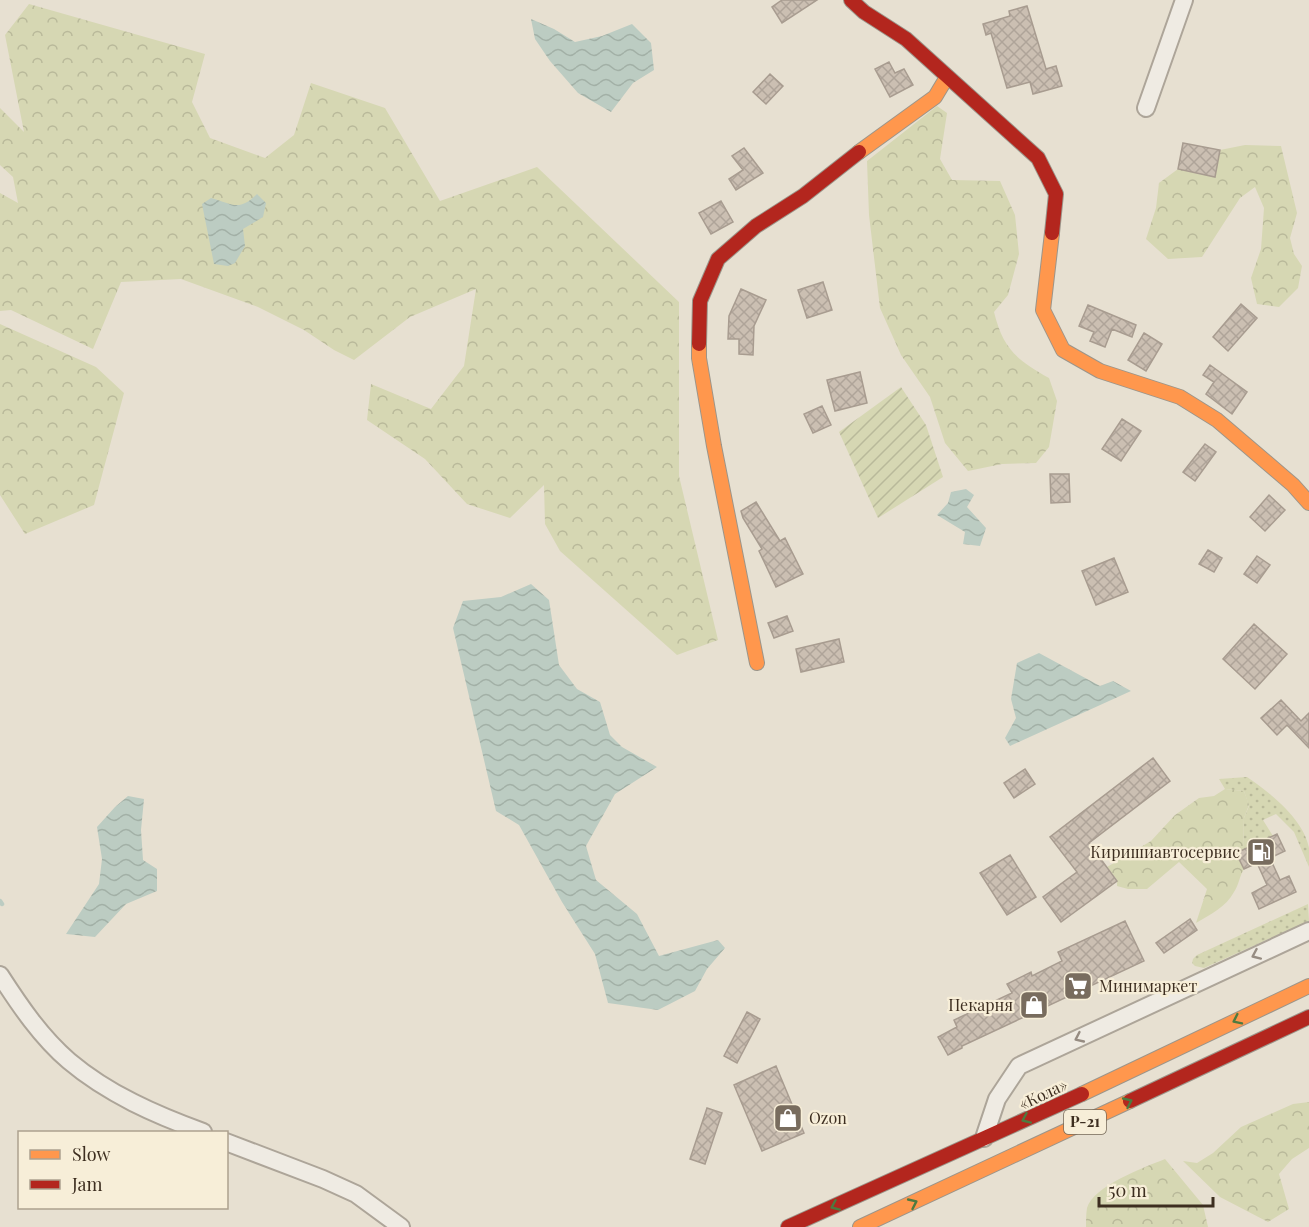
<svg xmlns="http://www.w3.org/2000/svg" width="1309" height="1227" viewBox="0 0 1309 1227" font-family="'Playfair Display',serif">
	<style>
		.grass { fill: url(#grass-dots) }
		.forest { fill: url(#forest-crowns) }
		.garden { fill: url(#garden-furrows) }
		.water { fill: url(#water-waves) }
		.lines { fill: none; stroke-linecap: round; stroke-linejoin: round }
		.stream { stroke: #bcccc2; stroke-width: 4.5 }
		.building { fill: url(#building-cross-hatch); stroke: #a89c90; stroke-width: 1.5 }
		.street-casing { stroke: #ada599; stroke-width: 20 }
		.slow-casing { stroke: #9c958a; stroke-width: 16 }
		.jam-casing { stroke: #9c958a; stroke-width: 16 }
		.street { stroke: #efebe3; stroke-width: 16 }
		.slow { stroke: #ff974d; stroke-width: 14 }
		.jam { stroke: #b3261e; stroke-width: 14 }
		.oneway { stroke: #968c82 }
		.oneway2 { stroke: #4e7a40 }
		.labels { text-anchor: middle; stroke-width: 4.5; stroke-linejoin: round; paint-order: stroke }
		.shield { fill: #f7eed8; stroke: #756857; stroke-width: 1.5 }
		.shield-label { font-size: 15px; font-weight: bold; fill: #3d2e20 }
		.poi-label { font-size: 16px; fill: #3d2e20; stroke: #f7eed8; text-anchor: end }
		.street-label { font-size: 16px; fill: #3d2e20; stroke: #f7eed8 }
	</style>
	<defs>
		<pattern id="grass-dots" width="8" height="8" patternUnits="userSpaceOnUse" patternTransform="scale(1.5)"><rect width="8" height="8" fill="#d6d7b3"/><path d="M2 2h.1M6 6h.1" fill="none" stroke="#b9b99a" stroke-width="1.8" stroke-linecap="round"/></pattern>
		<pattern id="forest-crowns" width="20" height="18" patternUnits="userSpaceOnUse" patternTransform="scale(1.5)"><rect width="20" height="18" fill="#d6d7b3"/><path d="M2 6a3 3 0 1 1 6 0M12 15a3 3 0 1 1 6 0" fill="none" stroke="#b9b99a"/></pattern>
		<pattern id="garden-furrows" width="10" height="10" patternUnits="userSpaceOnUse" patternTransform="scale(1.5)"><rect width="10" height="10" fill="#d6d7b3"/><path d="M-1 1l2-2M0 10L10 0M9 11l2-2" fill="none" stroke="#b9b99a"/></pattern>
		<pattern id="water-waves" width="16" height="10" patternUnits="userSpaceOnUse" patternTransform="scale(1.5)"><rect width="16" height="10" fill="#bcccc2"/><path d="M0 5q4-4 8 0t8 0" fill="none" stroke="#a2b0a6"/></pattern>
		<pattern id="building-cross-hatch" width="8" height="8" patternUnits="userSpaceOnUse" patternTransform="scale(1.5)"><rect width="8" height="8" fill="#cbbfb2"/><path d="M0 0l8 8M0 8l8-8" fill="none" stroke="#afa499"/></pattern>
	</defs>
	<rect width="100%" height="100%" fill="#e7e0d1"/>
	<!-- grass -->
	<path class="grass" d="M1247,777C1269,792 1304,819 1309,848C1309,854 1309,861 1309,867L1294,832L1276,814L1263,820L1273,836L1243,850L1244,818L1249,806L1244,791L1225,789L1219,779Z
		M1308,904L1309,921L1204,968L1195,966L1192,963L1193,959L1197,955Z"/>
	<!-- forest -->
	<path class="forest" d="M29,4L205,54L192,102L210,138L265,158L294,135L311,83L385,108L440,201L537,167L679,302V476L718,640L677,655L560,551L545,524L544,485L510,518L467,504L425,459L367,420L371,384L431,409L464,366L476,289L410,317L354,360L334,350L304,330L258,307L181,279L121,282L93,349L11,310L0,311V193L18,203L13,177L0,165V108L24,132L5,35Z
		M937,106L947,113L940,159L952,180L1000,181L1015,215L1019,254L1008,295L994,312C1003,349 1017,360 1049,378L1057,401L1049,447L1036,463L1002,464L968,471L945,443L930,397L901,355L880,308L869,215L867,161Z
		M1245,145L1281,146L1297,213L1290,238L1294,254L1302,266L1298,288L1279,307L1257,304L1251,278L1261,249L1264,208L1255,187L1240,198L1202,257L1168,259L1146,239L1156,208L1159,183L1178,169L1215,177L1220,150Z
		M0,324L96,367L124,393L94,505L25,534L0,495Z
		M1225,789L1244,791L1249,805L1244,818L1243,850L1236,853L1244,869C1239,877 1239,885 1234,892C1226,907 1211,914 1196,923L1207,889L1179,862L1147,889H1128L1117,886V880L1107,867L1151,841L1175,815L1199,798L1214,796Z
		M1309,1102V1148L1292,1159L1279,1174L1289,1209L1268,1222L1220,1197L1183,1161L1197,1163L1213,1153L1241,1127L1293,1104Z
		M1165,1159L1203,1205L1208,1227H1086C1086,1221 1086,1214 1087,1208C1093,1186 1145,1167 1165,1159Z"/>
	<!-- garden -->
	<path class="garden" d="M901,387L926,425L943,477L878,518L839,432Z"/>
	<!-- water -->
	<path class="water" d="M531,19L554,29L575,42L602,36L632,24L651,43L654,70L633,83L611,112L578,93L550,61L535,39Z
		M257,194L266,203L263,217L243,229L245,246L235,263L228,266L214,264L202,204L211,198C233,204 239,212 257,194Z
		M966,489L974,495L967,507L986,528L980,546L963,544L965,532L937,515L948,503L951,492Z
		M531,584L549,600L559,665L577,689L600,702L610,735L622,747L657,767L615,794L586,846L596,880L637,914L659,956L718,940L725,948L707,969L695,991L658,1010L608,1003L595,954L562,902L519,825L496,811L453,628L463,601L501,597Z
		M1039,653L1100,686L1113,681L1131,691L1010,746L1005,738L1016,718L1011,699L1017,663Z
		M128,796L144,799L141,830L143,860L157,869V891L126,904L95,937L66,934L99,884L102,859L97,827L115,807Z"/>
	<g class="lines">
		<!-- stream -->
		<path class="stream" d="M0,901L2,904"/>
	</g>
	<!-- building -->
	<path class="building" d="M782,0H817L782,23L772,7Z
		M1027,6L1046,69L1056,66L1062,86L1033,94L1030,82L1007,88L991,33L986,35L983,24L1010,16L1009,11Z
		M889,62L895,73L904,69L913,85L890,97L875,69Z
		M770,74L783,86L766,104L753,92Z
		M1183,143L1220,150L1215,177L1178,169Z
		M744,148L763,173L736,190L729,179L743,170L732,156Z
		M721,201L733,222L711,234L699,213Z
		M823,282L832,310L807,318L798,290Z
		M741,289L766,300L754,326L753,355L739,354V339H728L729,316Z
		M1241,304L1257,318L1228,351L1213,337Z
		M1088,305L1136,325L1132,337L1112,329L1105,347L1090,341L1094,332L1079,326Z
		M1144,333L1162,344L1146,371L1128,360Z
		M1210,365L1247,392L1232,414L1206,394L1214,382L1203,375Z
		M860,372L867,403L835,411L827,380Z
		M822,406L831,425L813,433L804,414Z
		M1122,419L1141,431L1121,461L1102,449Z
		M1205,444L1216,452L1195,481L1183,472Z
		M1050,474H1069L1070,502L1051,503Z
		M1269,495L1285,510L1265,531L1250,517Z
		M756,502L780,541L785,538L803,574L776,587L759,551L762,549L743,518L741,511Z
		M1208,550L1222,558L1214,572L1199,564Z
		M1257,556L1270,565L1257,583L1244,574Z
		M1114,558L1128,592L1096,605L1082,571Z
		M787,616L793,631L774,638L768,623Z
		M1254,624L1287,654L1255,689L1223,659Z
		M839,639L844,662L801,672L796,649Z
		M1281,700L1301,721L1309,713V748L1287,725L1277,735L1261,718Z
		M1153,758L1170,781L1089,843L1117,881L1061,922L1043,897L1077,872L1050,837Z
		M1025,769L1035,784L1014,798L1004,783Z
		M1277,834L1285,851L1270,858L1280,880L1289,876L1296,892L1259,909L1252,893L1267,885L1257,863L1244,869L1236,853Z
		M1010,855L1036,897L1007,915L980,873Z
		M1190,919L1197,930L1164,953L1156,943Z
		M1125,921L1144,961L962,1046V1048L948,1055L938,1037L957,1027L954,1020L1012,993L1007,984L1031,972L1032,976L1062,961L1058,952Z
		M747,1012L760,1019L737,1063L724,1056Z
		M776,1066L804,1133L762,1151L734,1085Z
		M707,1108L722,1113L705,1164L690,1159Z"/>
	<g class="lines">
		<!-- street casing -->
		<g class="street-casing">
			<path id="street" d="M1146,108L1184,0
				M0,975C20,1006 41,1037 69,1061C108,1094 156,1115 203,1132
				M984,1138L997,1099L1019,1066L1309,931
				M226,1142L323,1179L356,1194L401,1227"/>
		</g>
		<!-- slow casing -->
		<g class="slow-casing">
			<path id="slow" d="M859,152L935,97L947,77
				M1052,233L1043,310L1063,350L1100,371L1180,397L1217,420L1293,485L1309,503
				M699,344V358L714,446L757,663
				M1082,1094L1309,986
				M860,1227L1130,1101"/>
		</g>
		<!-- jam casing -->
		<g class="jam-casing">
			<path id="jam" d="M851,0L864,12L906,39L1038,158L1056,194L1052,233
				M699,344L700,301L718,259L756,226L803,196L859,152
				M1130,1101L1309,1017
				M788,1227L1082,1094"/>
		</g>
		<!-- street -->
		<use href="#street" class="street"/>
		<!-- slow -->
		<use href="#slow" class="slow"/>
		<!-- jam -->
		<use href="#jam" class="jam"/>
	</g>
	<!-- one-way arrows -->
	<defs><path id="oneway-chevron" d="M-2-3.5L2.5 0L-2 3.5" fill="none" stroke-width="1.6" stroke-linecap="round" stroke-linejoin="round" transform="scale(1.5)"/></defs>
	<g class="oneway">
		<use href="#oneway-chevron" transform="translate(1256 955) rotate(156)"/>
		<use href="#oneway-chevron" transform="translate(1079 1038) rotate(155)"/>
	</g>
	<g class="oneway2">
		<use href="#oneway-chevron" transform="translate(1237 1020) rotate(154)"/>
		<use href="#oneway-chevron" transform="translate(1128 1102) rotate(-25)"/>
		<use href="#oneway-chevron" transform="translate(1026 1119) rotate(156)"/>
		<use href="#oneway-chevron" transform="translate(913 1203) rotate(-25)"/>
		<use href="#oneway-chevron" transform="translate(835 1206) rotate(156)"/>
	</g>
	<!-- icons -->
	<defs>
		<g id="fuel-square" transform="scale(1.5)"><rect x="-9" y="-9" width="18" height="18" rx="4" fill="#786c5e" stroke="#f7eed8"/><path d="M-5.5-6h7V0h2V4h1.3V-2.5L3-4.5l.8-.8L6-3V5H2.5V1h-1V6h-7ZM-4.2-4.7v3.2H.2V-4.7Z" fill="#fff"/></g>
		<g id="supermarket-square" transform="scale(1.5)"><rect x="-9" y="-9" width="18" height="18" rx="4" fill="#786c5e" stroke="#f7eed8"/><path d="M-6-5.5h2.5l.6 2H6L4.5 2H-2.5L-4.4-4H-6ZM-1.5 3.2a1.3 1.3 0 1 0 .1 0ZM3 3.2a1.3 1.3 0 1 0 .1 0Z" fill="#fff"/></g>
		<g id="shop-square" transform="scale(1.5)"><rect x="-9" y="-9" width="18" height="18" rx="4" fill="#786c5e" stroke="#f7eed8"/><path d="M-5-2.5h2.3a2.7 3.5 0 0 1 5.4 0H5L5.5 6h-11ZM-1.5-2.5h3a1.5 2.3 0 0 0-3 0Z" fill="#fff"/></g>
	</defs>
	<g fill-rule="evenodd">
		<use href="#fuel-square" x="1261" y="852"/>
		<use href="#supermarket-square" x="1078" y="986"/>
		<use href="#shop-square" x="1034" y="1005"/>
		<use href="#shop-square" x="788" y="1118"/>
	</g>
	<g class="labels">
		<!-- shield labels -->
		<rect class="shield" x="1064" y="1110" width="42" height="24" rx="4.5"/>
		<g class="shield-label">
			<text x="1085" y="1127">Р-21</text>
		</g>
		<!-- poi labels -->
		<g class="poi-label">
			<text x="1240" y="858">Киришиавтосервис</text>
			<text x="1099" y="992" text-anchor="start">Минимаркет</text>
			<text x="1013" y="1011">Пекарня</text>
			<text x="809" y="1124" text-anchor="start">Ozon</text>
		</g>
		<!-- street labels -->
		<g class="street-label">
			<text transform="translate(1043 1094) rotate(-25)" y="6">«Кола»</text>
		</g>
	</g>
	<!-- legend -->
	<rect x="18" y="1131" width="210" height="78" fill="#f7eed8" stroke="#ada18e" stroke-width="1.5"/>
	<rect x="30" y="1150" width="30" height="9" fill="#ff974d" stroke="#ada18e" stroke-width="1.5"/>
	<text x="72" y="1161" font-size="18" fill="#3d2e20">Slow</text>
	<rect x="30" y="1180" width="30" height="9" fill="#b3261e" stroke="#ada18e" stroke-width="1.5"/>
	<text x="72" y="1191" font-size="18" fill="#3d2e20">Jam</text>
	<!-- scale -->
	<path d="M1099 1197v9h114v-9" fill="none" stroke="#3d2e20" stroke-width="3"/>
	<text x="1108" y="1197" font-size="18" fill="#3d2e20" stroke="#f7eed8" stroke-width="4.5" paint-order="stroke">50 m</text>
</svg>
